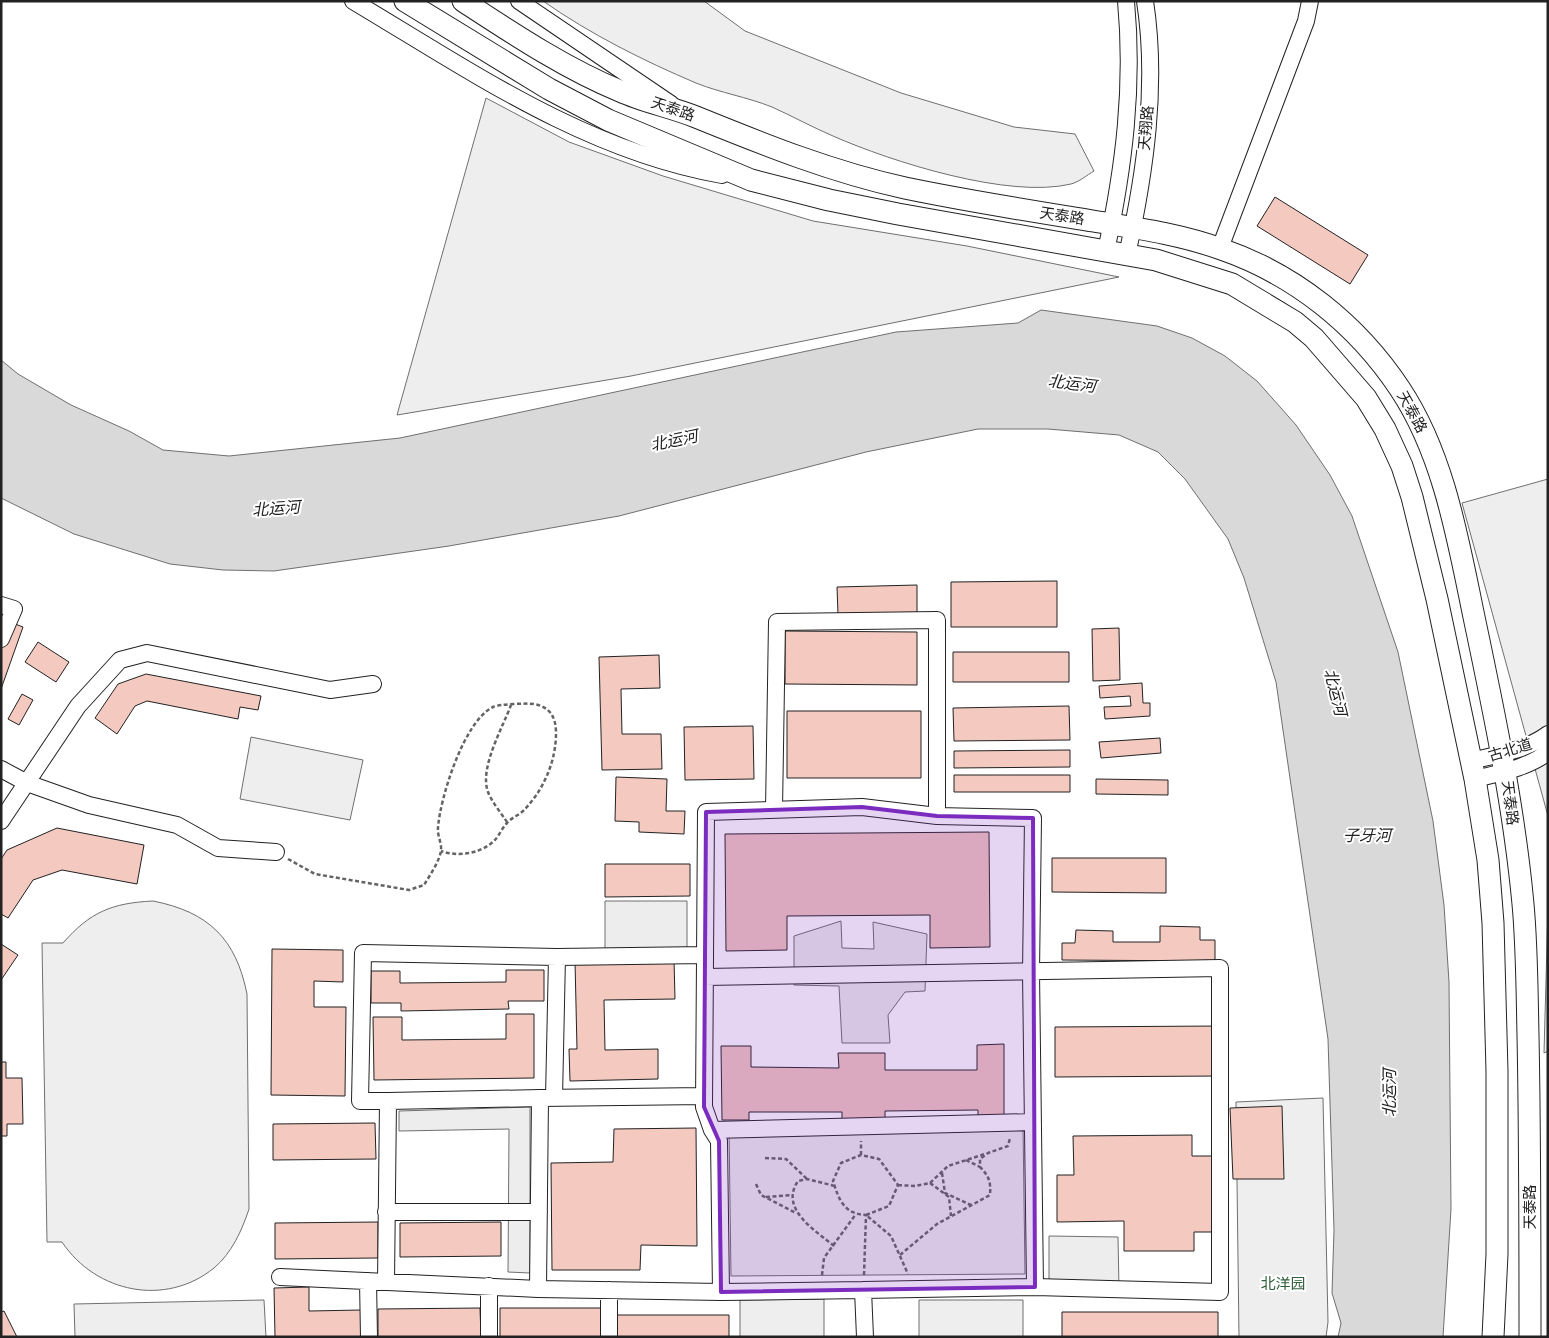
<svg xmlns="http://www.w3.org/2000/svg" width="1549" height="1338" viewBox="0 0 1549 1338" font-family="'Golos Text','Noto Sans SC',sans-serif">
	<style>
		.green { fill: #eee; stroke: #6f6f6f }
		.parking { fill: #ededed; stroke: #6f6f6f }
		.water { fill: #d9d9d9; stroke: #6f6f6f }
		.building { fill: #f3c9c0; stroke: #222 }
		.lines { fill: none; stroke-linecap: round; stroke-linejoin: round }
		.minor-casing { stroke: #222; stroke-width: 18 }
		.major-casing { stroke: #222; stroke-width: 23 }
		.path { stroke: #646464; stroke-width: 2.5; stroke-dasharray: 4 2.5; stroke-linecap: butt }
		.minor { stroke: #fff; stroke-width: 16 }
		.major { stroke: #fff; stroke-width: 21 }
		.marked { fill: #7b2cbf; fill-opacity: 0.2; stroke: #7b2cbf; stroke-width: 4; stroke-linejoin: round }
		.labels { text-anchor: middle; stroke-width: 4; stroke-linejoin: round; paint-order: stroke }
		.street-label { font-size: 15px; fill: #222; stroke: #fff }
		.park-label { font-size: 15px; fill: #2f5e38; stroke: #fff }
		.water-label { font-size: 16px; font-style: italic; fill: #222; stroke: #fff }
	</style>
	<rect width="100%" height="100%" fill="#fff"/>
	<!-- green -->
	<path class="green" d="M543,1H704L745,31L901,93L1014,127L1075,134L1094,171C1087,175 1079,182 1071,184C1009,199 892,162 833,136C812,127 792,116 772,107C747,97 721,93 696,83C644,61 590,34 543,1Z
		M486,98L569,142L663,176L813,221L967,246L1119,277L631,376L397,415Z
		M1548,479V816L1462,503Z
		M251,737L363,760L350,820L240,799Z
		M153,901C209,912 236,939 247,994L249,1209C242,1230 232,1253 214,1268C166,1307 96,1293 62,1242H47L42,943H63C90,912 112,903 153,901Z
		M1548,907V1051L1544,1053Z
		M1323,1098L1328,1322L1326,1337H1239L1236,1102Z
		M1023,1125L1025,1274L731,1276L729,1128Z
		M824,1299V1337H740V1300Z
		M264,1300L266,1337H75L74,1304Z
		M919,1300H1023V1337H919Z"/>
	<!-- parking -->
	<path class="parking" d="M605,901H687V955L605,957Z
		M841,921L842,948L874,949L873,922L927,934L925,991L905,992L888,1015L890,1043H842L839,986L794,985V936Z
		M530,1107V1273L508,1272L509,1129L399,1131V1111Z
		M1049,1236L1118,1237L1119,1289L1049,1288Z"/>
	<!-- water -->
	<path class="water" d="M1041,310L1157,326L1192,338L1225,356L1257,381L1296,425L1330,475L1352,516L1398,652L1433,821L1444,905L1449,982L1451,1209L1443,1337H1338L1341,1323L1332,1293L1334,1230L1328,1039L1276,682L1244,578L1228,539L1185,479L1158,452L1119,435L1048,429H978L866,452L619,516L449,546L274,571L223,570L170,564L74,534L1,498V360L18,374L71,405L129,431L163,450L229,456L400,438L896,332L1018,323Z"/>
	<!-- building -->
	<path class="building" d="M1275,197L1368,255L1350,284L1257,226Z
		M1057,581V627H951V582Z
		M917,585V613L838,614L837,587Z
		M10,622L23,627L1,689V647Z
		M1119,628L1120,680L1093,681L1092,629Z
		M785,631L917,632V685L785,684Z
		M38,642L69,662L56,682L25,662Z
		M953,652H1069V682H953Z
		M659,655L660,688L621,689L622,734H661L662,769L602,770L599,657Z
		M146,674L261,696L258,710L240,707L238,719L147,701L135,706L117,734L95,718L118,684Z
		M1142,683L1143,703H1150V716L1105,719L1104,707L1131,706L1130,696L1100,698L1099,686Z
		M22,694L33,700L19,725L8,719Z
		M1069,706L1070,740L954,741L953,708Z
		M787,711H921V778H787Z
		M753,726L754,779L685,780L684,727Z
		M1160,738L1161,753L1101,758L1099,742Z
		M1070,750V767L954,768V751Z
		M954,775H1070V792H954Z
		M616,777L667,779L666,811H685L684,834L639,832V822L615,821Z
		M1096,779L1168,780V795L1096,794Z
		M57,828L144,845L137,884L62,870L33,880L8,918L1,914V859L7,850Z
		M989,832L990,947L930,948V915L787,916V950L726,951L725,834Z
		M1052,858H1166V893L1052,892Z
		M605,864H690V896L605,897Z
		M1160,926L1200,927V940H1215V961L1062,960V943H1075L1076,930L1113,931V942H1160Z
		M1,944L18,955L1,980Z
		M272,949L343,950V982L314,981V1007H346L345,1096L271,1095Z
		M674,959L675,999L604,1000L605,1050L658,1049V1079L570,1081L569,1049H577L575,961Z
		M506,970H544V1001H508L509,1009L401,1011V1003H371V971H400V983L506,982Z
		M506,1014H534V1078L374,1080L373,1017H402V1040L506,1039Z
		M1219,1026V1076L1055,1077V1027Z
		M1004,1044V1118H978V1110L885,1111V1119H842V1112H749V1120H722L721,1046H751V1067L839,1068L838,1053H885V1070H977V1045Z
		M1,1062H6V1078H22L23,1124H7V1136H1Z
		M1282,1106L1284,1179H1233L1230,1108Z
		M375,1123L376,1159L273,1160V1124Z
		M696,1128L697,1246L641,1245L640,1270H552L551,1163L613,1162L614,1129Z
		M1192,1135V1156H1215L1216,1232H1194V1251H1124V1221L1057,1222V1175H1074L1073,1136Z
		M378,1222V1258L275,1259V1223Z
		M501,1222V1256L400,1257V1223Z
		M309,1287V1311L361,1310L362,1337H275L274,1288Z
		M480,1308L481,1337H378V1309Z
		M500,1308H601V1337H500Z
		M4,1311L17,1337H1V1312Z
		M1062,1312H1218V1337H1062Z
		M617,1315H729V1337H617Z"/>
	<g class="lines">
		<!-- minor casing -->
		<g class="minor-casing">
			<path id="minor" d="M353,1C469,70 585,151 722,175
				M519,1L671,104
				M1220,248L1306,21L1310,1
				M1106,251C1124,167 1134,87 1126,1
				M1127,255C1145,173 1158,85 1145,1
				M1,605L14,609L1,639
				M1471,761C1496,755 1527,750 1548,734
				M1,769L27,783L89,805L177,825L218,848L276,852
				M1475,779C1499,773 1528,768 1548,752
				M774,810L777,622L937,620V816
				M1,821L78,706L120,660L147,653L330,690L373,684
				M705,977L1220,968V1292L1035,1287
				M554,1098L557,957L705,955
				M388,1101H360L363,953L557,957
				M712,1130L1033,1122
				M386,1212H539
				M280,1277L538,1289L721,1292L863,1290
				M368,1281L369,1337
				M386,1282L388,1101L540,1098
				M489,1286V1337
				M538,1289L540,1098L704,1096
				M721,1292L719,1141L712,1130L704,1107L706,812L862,807L937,816L1033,818L1031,972L1035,1287L863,1290L865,1337
				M609,1337V1290"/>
		</g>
		<!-- major casing -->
		<g class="major-casing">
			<path id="major" d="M405,1L549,89L608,120L751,180L829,200L898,214L1156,260L1232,284L1295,322L1314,338L1366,398L1385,429L1402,466L1412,497L1437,599L1475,779L1488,860L1493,923L1497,1071V1254L1493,1337
				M463,1C512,33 566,69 620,91C644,102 671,107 696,117C765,145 832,172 905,188C967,201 1031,211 1093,221C1136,228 1180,234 1221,249C1294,274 1357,324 1400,389C1444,455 1458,540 1474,617C1494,712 1514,807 1523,904C1527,947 1527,992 1528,1035C1530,1136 1530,1236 1530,1337"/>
		</g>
		<!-- path -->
		<path class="path" d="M507,822C501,813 492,802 488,792C479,768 503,727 511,705
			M288,859L315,874L409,890L424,885C430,875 439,862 441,851C442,843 437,835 438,828C440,798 464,721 493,707C499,704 527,703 534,704C550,707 556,717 556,733C556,761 544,789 525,809C520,815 512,817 507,823C502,828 499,836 494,841C480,854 458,857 441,851
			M861,1155V1141
			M765,1158L786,1159L807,1179
			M966,1160L980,1167
			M942,1173L945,1193L971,1205
			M930,1183L949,1197L951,1216
			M756,1184L761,1195L796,1213
			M898,1185L915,1186L930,1183L948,1166L985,1154
			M766,1197L792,1195
			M834,1246C815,1230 779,1209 798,1181L807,1179L835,1186
			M900,1255L937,1224L990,1195C991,1182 989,1176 980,1167V1159L988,1153L1008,1146L1010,1138
			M822,1275L824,1258L856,1214
			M864,1275L866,1215C844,1214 839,1200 833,1181L841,1163L861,1155L879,1159L898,1185L889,1206L866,1215L891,1236L908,1274"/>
		<!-- minor -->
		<use href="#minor" class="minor"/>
		<!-- major -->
		<use href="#major" class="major"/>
	</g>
	<!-- marked area -->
	<path class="marked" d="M862,807L937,816L1033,818L1035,1287L721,1292L719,1141L704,1107L706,812Z"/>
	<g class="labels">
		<!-- street labels -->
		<g class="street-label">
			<text transform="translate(673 109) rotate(19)" y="5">天泰路</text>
			<text transform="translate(1146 128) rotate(-85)" y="5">天翔路</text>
			<text transform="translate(1062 216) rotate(9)" y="5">天泰路</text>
			<text transform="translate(1412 412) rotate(61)" y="5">天泰路</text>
			<text transform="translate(1510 750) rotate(-17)" y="5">古北道</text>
			<text transform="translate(1510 803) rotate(83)" y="5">天泰路</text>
			<text transform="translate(1530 1207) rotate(-90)" y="5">天泰路</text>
		</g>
		<!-- park labels -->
		<g class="park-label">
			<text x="1283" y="1289">北洋园</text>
		</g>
		<!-- water labels -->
		<g class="water-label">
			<text transform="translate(1072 383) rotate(7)" y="6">北运河</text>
			<text transform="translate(674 440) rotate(-12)" y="6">北运河</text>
			<text transform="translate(276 508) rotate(-4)" y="6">北运河</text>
			<text transform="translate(1336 692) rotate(76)" y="6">北运河</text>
			<text x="1367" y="841">子牙河</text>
			<text transform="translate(1389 1093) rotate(-90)" y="6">北运河</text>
		</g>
	</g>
	<!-- border -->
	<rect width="1549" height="1338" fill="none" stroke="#222222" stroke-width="5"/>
</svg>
